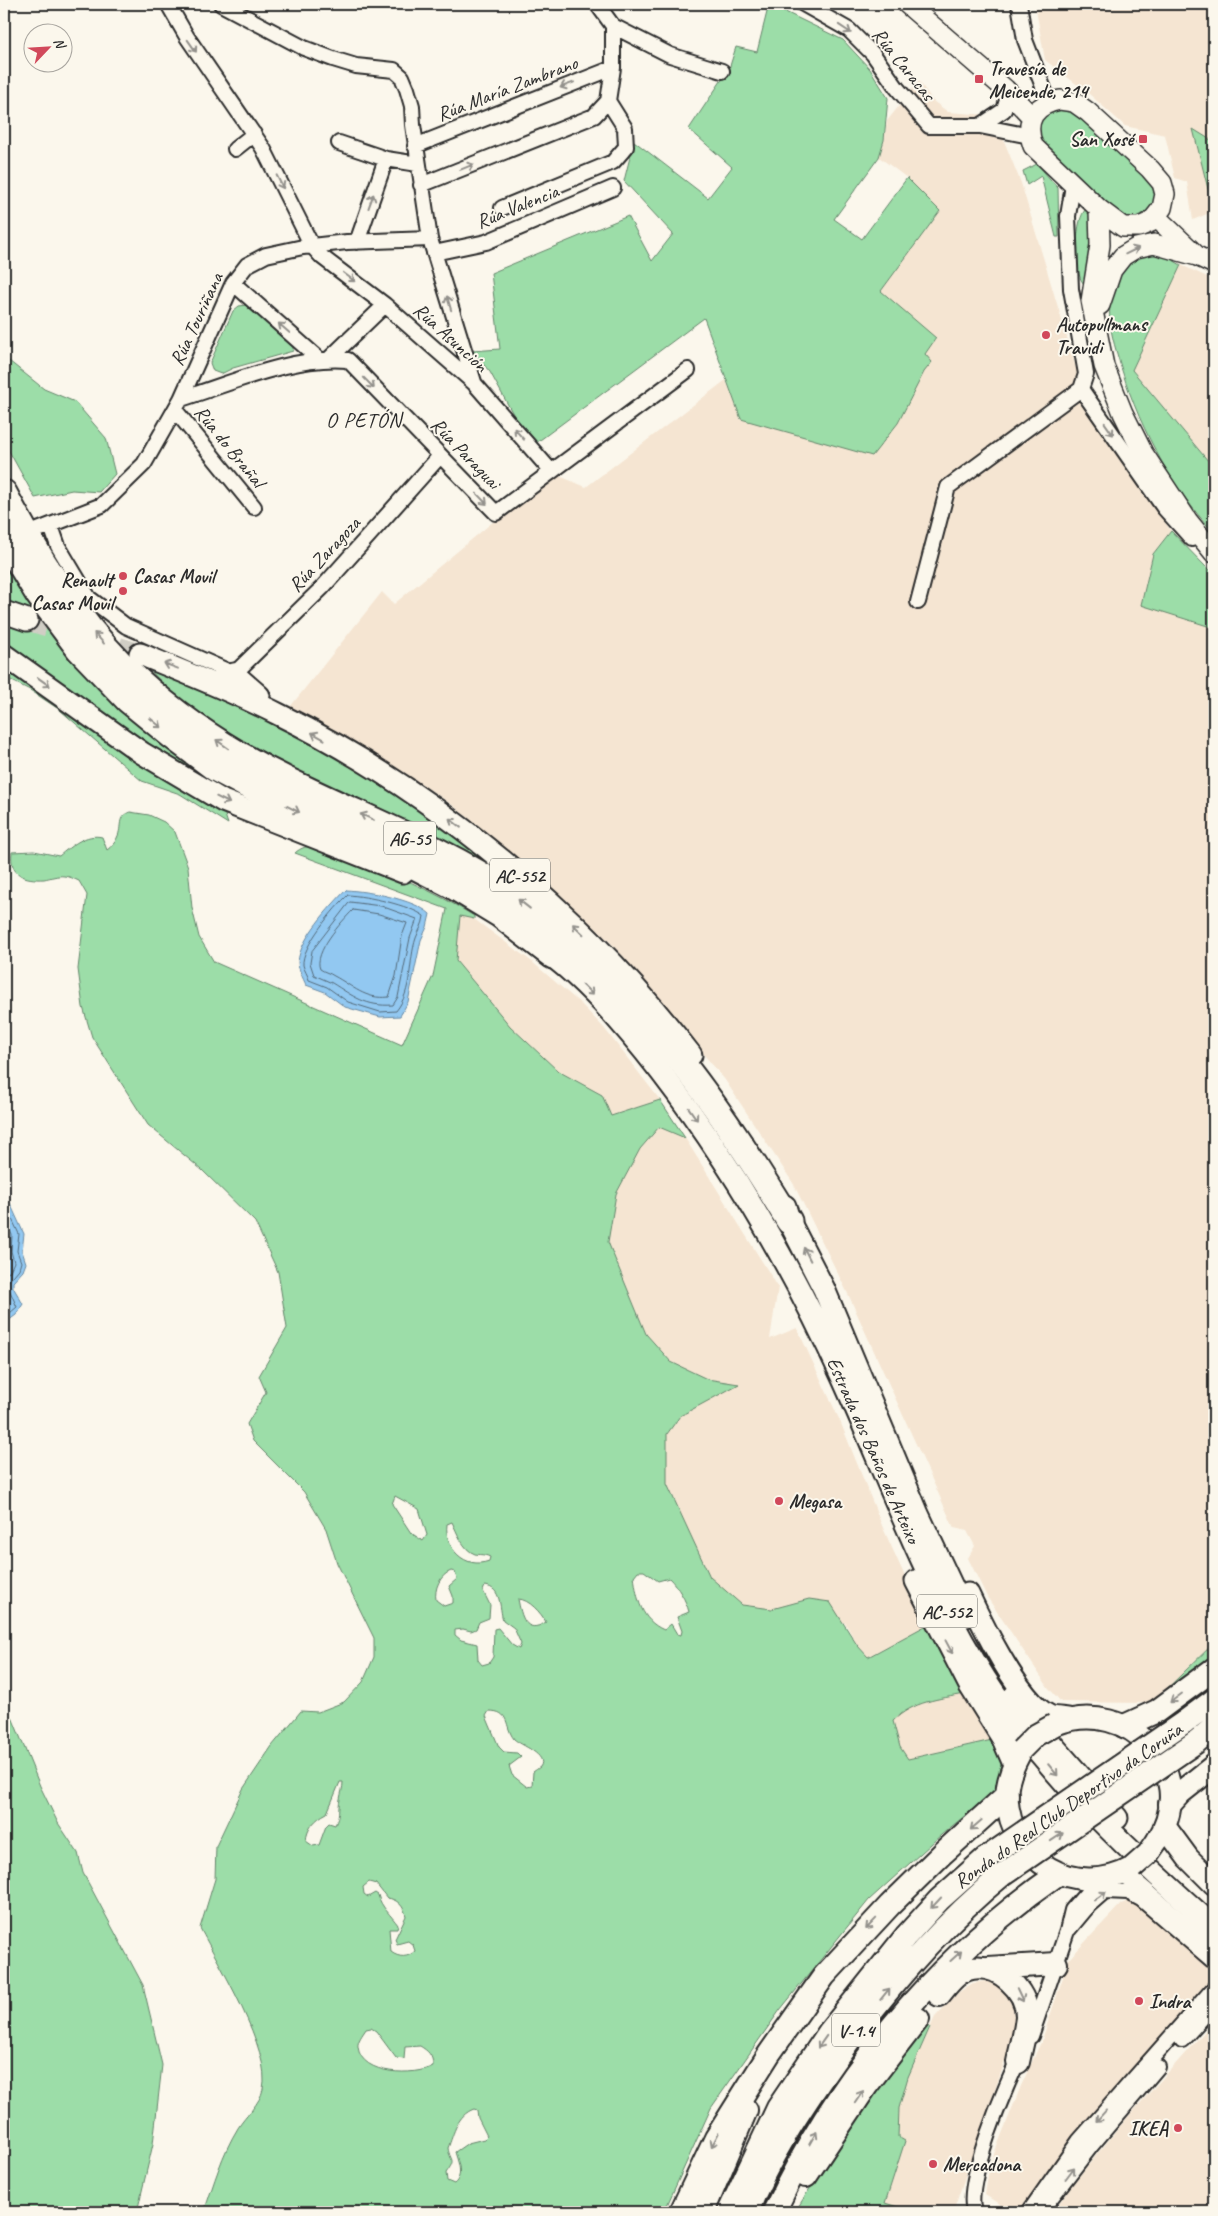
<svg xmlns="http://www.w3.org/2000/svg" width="1218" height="2216" viewBox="0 0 1218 2216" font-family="Caveat,sans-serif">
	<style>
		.built { fill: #f5e5d2 }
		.green { fill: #9cdda8; stroke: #64846a; fill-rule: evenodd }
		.water { fill: #92c8f1; stroke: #6989a2 }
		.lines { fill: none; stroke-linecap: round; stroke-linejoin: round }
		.shore { stroke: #546a7a; stroke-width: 1 }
		.primary-tunnel { stroke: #d1cec5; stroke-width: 21; stroke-dasharray: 21 11; stroke-linecap: butt }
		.minor-casing { stroke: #2b2b2b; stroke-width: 18 }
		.secondary-casing { stroke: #2b2b2b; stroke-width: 22 }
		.primary-casing { stroke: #2b2b2b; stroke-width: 25 }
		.trunk-casing { stroke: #2b2b2b; stroke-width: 26 }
		.motorway-casing { stroke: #2b2b2b; stroke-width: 29 }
		.minor { stroke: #fbf7ec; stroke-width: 14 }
		.secondary { stroke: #fbf7ec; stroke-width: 19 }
		.primary { stroke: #fbf7ec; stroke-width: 21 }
		.trunk { stroke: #fbf7ec; stroke-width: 22 }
		.motorway { stroke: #fbf7ec; stroke-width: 25 }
		.primary-bridge-casing { stroke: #2b2b2b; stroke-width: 25; stroke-linecap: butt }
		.trunk-bridge-casing { stroke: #2b2b2b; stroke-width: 26; stroke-linecap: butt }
		.primary-bridge { stroke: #fbf7ec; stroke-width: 21 }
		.trunk-bridge { stroke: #fbf7ec; stroke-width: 22 }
		.oneway { stroke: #93918c }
		.poi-dot { fill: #d1495b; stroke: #fbf7ec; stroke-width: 2 }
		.labels { text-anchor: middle; stroke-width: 4; stroke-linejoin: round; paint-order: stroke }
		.shield { fill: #fbf7ec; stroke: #696865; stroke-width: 1 }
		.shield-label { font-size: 19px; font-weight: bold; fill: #2b2b2b }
		.street-label { font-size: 20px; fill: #2b2b2b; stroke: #fbf7ec }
		.poi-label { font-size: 20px; font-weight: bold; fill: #2b2b2b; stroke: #fbf7ec; text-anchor: start }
		.neighbourhood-label { font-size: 21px; letter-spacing: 1px; fill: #2b2b2b; stroke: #fbf7ec }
	</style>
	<rect width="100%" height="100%" fill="#fbf7ec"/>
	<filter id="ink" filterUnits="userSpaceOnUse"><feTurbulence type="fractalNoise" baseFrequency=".02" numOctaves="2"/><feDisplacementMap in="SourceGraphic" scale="10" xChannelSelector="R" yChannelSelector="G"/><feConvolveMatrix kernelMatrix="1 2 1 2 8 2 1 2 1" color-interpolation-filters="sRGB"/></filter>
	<g filter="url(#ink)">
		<!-- built -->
		<path class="built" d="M1035,4H1214V235L1207,214L1193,220L1187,182L1175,178L1165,135L1125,126L1088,93L1045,60Z
			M919,81L933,101L948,112L989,115L995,111L1002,136L1021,183L1088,408L1171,531L1153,554L1141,604L1214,628V1643L1149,1706L1146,1703L1061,1702L1048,1687L987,1597L968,1558L975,1546L967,1531L954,1528L849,1296L793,1183L725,1080L611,943L498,842L451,804L400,770L290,707L382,592L394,604L494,521L557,475L586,487L726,380L741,419L892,302L881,291L940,211L907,178L879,157L884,140L887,121Z
			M1181,265L1214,280V468L1132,370Z
			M460,916L474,919L531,961L581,1004L604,1028L660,1100L611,1116L602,1095L558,1071L510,1026L456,961Z
			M659,1127L685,1138L778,1287L770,1339L797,1328L840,1421L883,1528L927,1625L868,1657L857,1645L846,1624L809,1599L772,1609L741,1605L710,1577L667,1484V1434L680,1416L738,1384L707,1379L671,1362L646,1334L608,1242L616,1194L640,1149Z
			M965,1694L992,1740L908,1759L900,1747L893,1721L904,1710L931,1700Z
			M1131,1900L1141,1904L1204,1959L1210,1970L1211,1980L1077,2137L1022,2212H1012L985,2195L990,2164L1021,2086L1042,2040L1069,1959L1121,1904Z
			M987,1981L997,1985L1007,1994L1013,2004L1015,2032L953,2212H921L885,2204L905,2141L898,2138L899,2108L908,2077L935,2017L959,1992L973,1983Z
			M1214,2021V2212H1053L1072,2185L1127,2118Z"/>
		<!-- green -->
		<path class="green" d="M769,4L843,40L870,69L888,98L884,140L879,157L834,219L862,239L907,178L940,211L881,291L936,338L925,354L932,362L924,372L898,423L872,456L741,419L704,318L536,443L518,423L490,372L472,351L500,349L491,273L628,216L652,261L673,234L624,181L634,141L708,198L732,167L689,129L729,69L736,47L757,52Z
			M1063,109L1071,111L1078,115L1149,181C1157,193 1156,201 1149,213L1135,219L1119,216L1043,148C1036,127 1037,113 1063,109Z
			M1193,129L1214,142V210L1213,209Z
			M1037,164L1058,188L1059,237H1056L1041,176L1027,185L1023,171Z
			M1086,209L1092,214L1094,225L1086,287C1084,284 1081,281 1080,277C1075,263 1075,219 1086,209Z
			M1151,252L1166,256L1181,265L1132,370L1214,468V533C1169,485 1136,421 1118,357C1113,340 1108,323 1110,305C1112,291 1120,275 1125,262Z
			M247,305L293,347V351L233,368L221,374L213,371L210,363L233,311L239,306Z
			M4,357L44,389L75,402L106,438L115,474L99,492L72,490L35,498L4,442Z
			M1171,531L1206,567L1214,573V628L1141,605L1153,554Z
			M4,559L285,817L206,786L4,645Z
			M138,658L344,756L468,840L500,873L241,744L176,697Z
			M4,664L217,805L225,815L228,824L180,794L142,781L60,710L30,690L4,677Z
			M130,812L149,815L164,822L175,832L188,867L192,908L199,937L214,962L402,1045L433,976L447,909L295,853C300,848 309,845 316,846C325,847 336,853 345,856C390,872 434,891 474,916V919L460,916L456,961L510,1026L558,1071L602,1095L611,1116L660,1100L685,1138L659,1127L640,1149L616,1194L608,1242L646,1334L671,1362L707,1379L739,1384L680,1416L667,1434V1484L710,1577L742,1605L772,1609L809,1599L830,1602L857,1645L868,1657L927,1625L965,1694C939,1699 913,1701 893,1721L900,1747L908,1759L992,1740L1001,1762V1772L999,1783L992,1794L941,1835L869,1900L780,2010L711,2108L664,2212H204C214,2183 222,2154 238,2128C246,2115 260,2104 263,2089C272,2050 219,1965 200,1928L215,1879L216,1846L243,1789L272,1746L301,1711L318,1712L344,1702L363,1682L374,1657V1638L337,1563L326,1529L304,1492L253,1441L247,1424L266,1392L259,1376L287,1328L278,1272L255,1222L202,1170L148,1125L92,1037L83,1007L78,969L87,895L79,881C74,879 69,876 64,876C58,875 50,878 44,879C24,880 9,875 12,852L34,851L59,856C71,846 86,833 102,837L107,850C111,847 115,843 117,838C123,826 116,817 130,812ZM395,1496L419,1509L427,1535L423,1541L411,1533L392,1504ZM452,1522C457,1532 463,1550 475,1554C480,1555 484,1554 490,1557L489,1561C465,1570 444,1548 447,1524ZM451,1571L455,1572L457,1579L449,1586L453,1596V1603L444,1606L436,1600C434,1589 440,1575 451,1571ZM638,1571H644L658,1581L669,1578C678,1587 686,1600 689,1612L677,1617L682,1631L681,1635L677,1634L671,1624L664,1630C641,1620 637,1599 634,1576ZM485,1586C502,1588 499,1607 503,1620L514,1628L521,1644L519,1649L512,1645L498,1628L494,1629L493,1657L489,1663L482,1665L478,1660L477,1644L461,1640L455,1635V1630L463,1629L471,1631L476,1629L479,1622L489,1618L490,1605L483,1591ZM518,1599C529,1599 541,1613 546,1622C525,1636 521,1615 518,1599ZM489,1711C511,1711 504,1726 514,1739C520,1745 549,1755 540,1767C538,1769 535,1770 533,1772L532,1786L527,1787L512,1775L509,1766L521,1757L517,1753L504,1752L499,1747L486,1716ZM340,1782H343C343,1788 341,1793 340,1799C338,1809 340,1816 335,1825L329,1823L326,1826L319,1845L313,1846L306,1841C307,1828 315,1819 327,1813ZM369,1882L376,1884L387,1898C397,1899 404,1906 406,1916L395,1939L397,1944L408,1941L413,1945L415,1951C408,1958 399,1958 391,1952L389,1929H397L398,1925C391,1915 381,1907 378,1895L375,1893L368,1897L364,1894L363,1887ZM371,2028L376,2031L396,2058L404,2059L405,2047L420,2046C428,2051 433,2055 433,2066C416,2076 361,2076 358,2047C357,2041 363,2034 366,2029ZM474,2109L477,2110L478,2118L487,2136L484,2139L468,2143L455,2152C458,2162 464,2176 454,2184L447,2181L446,2173C457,2158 450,2162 448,2148C454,2133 457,2115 474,2109Z
			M1214,1643V1658L1149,1706Z
			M4,1713L12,1717L40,1786L58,1823L78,1853L83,1873L143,1985L162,2065L153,2144L137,2212H4Z
			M924,2022L930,2027L908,2077L899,2108L898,2137L905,2141L885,2203L901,2208L898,2212H795L862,2106Z"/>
		<!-- water -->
		<path class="water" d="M346,890C367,891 414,899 430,914L427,927L421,940L408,1002L400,1016L380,1017L345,1007L325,992L306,985C303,978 298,969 298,962C300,938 330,907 346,890Z
			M4,1165L7,1179L9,1201L24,1234L22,1251L26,1263L23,1271L13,1282V1287L23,1304L16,1315L4,1324Z"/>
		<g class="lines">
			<!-- shore -->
			<path class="shore" d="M348,895C367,896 409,905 424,916C423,925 419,930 416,938C408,962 413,990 396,1011L380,1012L348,1002L327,987L309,980C308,975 304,970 303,965C301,947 335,907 348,895Z
				M350,902L381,906L417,919L410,938L398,997L393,1005C366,1007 353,996 332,983C326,980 320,978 314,975L310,963L312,951Z
				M353,910L379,914L407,923L402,936L396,976L389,997C365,1000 353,986 334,976C330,973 324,972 320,969C313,953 341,922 353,910Z
				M4,1202L19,1234L17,1251L21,1262L19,1269L8,1282L9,1289L17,1307L4,1318
				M4,1218L12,1235L11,1251L14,1262L10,1271L4,1276"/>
			<!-- primary-tunnel -->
			<path class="primary-tunnel" d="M27,620L140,654"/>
			<!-- minor casing -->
			<g class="minor-casing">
				<path id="minor" d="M168,4L187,37L263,148L312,246L322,257L385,305L474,383L551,471
					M221,4L304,48L333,59L356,66L394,70L402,77L407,89L412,106L413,125L430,239L474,382
					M803,4L849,30L873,54L897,88L929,126H980L1030,136
					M1019,4L1025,40L1049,102
					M613,26L670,55L722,71
					M980,126L1004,110L1007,100L1005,89
					M339,143L386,159L418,164
					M415,146L613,68
					M235,149L254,134
					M421,185L594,116L608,101L613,68V26L597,4
					M502,208L613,162L626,147L625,128L608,101
					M357,242L386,159
					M434,253L486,242L613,188
					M233,283L320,360
					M330,358L385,305
					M1081,389L1164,508L1192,539
					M181,399C232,383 294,355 348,360L496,513L688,370
					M175,410L254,507
					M51,526L58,546L89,598L126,626L234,674L322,588L440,456
					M38,530L102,505L144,464L181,399L233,283L247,265L266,255L303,247L347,242L430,239
					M918,602L948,487L1081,389L1086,374L1071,289L1068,216L1073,185
					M1120,1875L1138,1883L1214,1948
					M1069,1929L1089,1905L1105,1891L1128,1892L1141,1899L1214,1962
					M1031,2036L1067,1931L1072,1910L1099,1879
					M1182,2040L1214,2005
					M975,2212C961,2189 1008,2080 1021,2055
					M1029,2212L1079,2141L1214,1988
					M1040,2212L1091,2146L1158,2067"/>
			</g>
			<!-- secondary casing -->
			<g class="secondary-casing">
				<path id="secondary" d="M907,4L1005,89L1032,117
					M1060,100L1074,102L1088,112L1150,169L1162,183L1165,194L1162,208L1151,222L1139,227H1123L1099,209L1033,146C1024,120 1034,105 1060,100Z
					M1099,209L1100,245L1091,301L1104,366L1123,413L1143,453L1188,521L1214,553
					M1156,217L1197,256L1214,264
					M1100,305L1112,270L1123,256L1136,248L1154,244L1197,256"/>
			</g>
			<!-- primary casing -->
			<g class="primary-casing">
				<path id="primary" d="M4,612L27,620
					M140,654C187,673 233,691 278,714C435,791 585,917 691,1055
					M4,655L142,753L223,801L403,872
					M216,684L234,674L259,696
					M539,947C581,974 630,1032 661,1072C734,1167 793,1269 843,1379C886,1474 922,1574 976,1664C1038,1767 1125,1848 1214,1927
					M785,1206L789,1221L824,1289L918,1514L966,1616
					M916,1581L970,1686L1003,1739L1014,1764
					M968,1594C982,1624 1019,1701 1049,1716C1054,1718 1063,1718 1068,1719
					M1014,1696L1035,1725L1117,1818
					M1056,1724C1129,1696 1201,1772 1157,1841
					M1020,1753C1013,1766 1006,1782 1007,1797C1010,1861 1075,1899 1132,1868
					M1166,1828L1188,1858L1214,1884"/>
			</g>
			<!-- trunk casing -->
			<g class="trunk-casing">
				<path id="trunk" d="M1183,1723L1214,1700
					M1124,1726L1157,1711L1214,1669
					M1196,1742L1214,1727
					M1170,1804L1180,1793L1214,1766
					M988,1968L1056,1964
					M939,1995C948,1984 957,1971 972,1968C998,1963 1027,1990 1027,2016C1026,2031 1021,2047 1018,2062
					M806,2176L867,2085L918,2019
					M681,2212L716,2138L769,2054L824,1976L890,1905L943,1853L1007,1795
					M703,2212L746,2110
					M729,2212L778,2108L830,2031L906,1936L939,1900L985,1859
					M747,2212C768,2158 801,2108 834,2061C883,1993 937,1928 1002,1875
					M774,2212C838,2077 935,1959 1058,1874"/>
			</g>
			<!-- motorway casing -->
			<g class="motorway-casing">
				<path id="motorway" d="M4,493C38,558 83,631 138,680C188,726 247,762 308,790C377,823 451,852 514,896C539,914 562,935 585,956C670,1036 729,1122 789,1221
					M4,538L38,594L79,649L128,700L172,736L216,769L295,811L375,846L453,886L499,914L553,956"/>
			</g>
			<!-- minor -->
			<use href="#minor" class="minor"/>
			<!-- secondary -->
			<use href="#secondary" class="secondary"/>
			<!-- primary -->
			<use href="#primary" class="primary"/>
			<!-- trunk -->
			<use href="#trunk" class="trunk"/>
			<!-- motorway -->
			<use href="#motorway" class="motorway"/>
			<!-- primary-bridge casing -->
			<g class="primary-bridge-casing">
				<path id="primary-bridge" d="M1021,1750L1036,1735L1054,1725
					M1132,1868L1148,1854L1157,1841"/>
			</g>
			<!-- trunk-bridge casing -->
			<g class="trunk-bridge-casing">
				<path id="trunk-bridge" d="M985,1859L1183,1723
					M1002,1875L1196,1742"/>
			</g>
			<!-- primary-bridge -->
			<use href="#primary-bridge" class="primary-bridge"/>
			<!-- trunk-bridge -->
			<use href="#trunk-bridge" class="trunk-bridge"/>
		</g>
		<!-- one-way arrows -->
		<defs><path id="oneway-shaft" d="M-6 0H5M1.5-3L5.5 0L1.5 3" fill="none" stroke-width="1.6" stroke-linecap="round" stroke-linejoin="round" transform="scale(1.25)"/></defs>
		<g class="oneway">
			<use href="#oneway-shaft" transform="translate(845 29) rotate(34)"/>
			<use href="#oneway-shaft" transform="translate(192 46) rotate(55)"/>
			<use href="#oneway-shaft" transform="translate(567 85) rotate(159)"/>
			<use href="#oneway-shaft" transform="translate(467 167) rotate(-22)"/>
			<use href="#oneway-shaft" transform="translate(280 182) rotate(63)"/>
			<use href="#oneway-shaft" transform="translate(371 201) rotate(-70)"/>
			<use href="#oneway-shaft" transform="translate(1132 251) rotate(-26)"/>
			<use href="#oneway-shaft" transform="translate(349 277) rotate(37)"/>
			<use href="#oneway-shaft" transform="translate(449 303) rotate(-107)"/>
			<use href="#oneway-shaft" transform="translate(284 328) rotate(-139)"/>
			<use href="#oneway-shaft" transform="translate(369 383) rotate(46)"/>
			<use href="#oneway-shaft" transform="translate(1109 429) rotate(55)"/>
			<use href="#oneway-shaft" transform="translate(519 434) rotate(-131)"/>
			<use href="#oneway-shaft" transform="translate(482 499) rotate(46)"/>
			<use href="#oneway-shaft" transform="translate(99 638) rotate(-132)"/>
			<use href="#oneway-shaft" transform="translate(171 666) rotate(-159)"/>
			<use href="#oneway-shaft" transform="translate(44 682) rotate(36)"/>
			<use href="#oneway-shaft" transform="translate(156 723) rotate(39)"/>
			<use href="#oneway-shaft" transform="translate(318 736) rotate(-151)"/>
			<use href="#oneway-shaft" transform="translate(222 744) rotate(-145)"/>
			<use href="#oneway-shaft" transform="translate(223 800) rotate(26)"/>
			<use href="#oneway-shaft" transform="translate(293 809) rotate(27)"/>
			<use href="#oneway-shaft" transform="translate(367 817) rotate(-156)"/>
			<use href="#oneway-shaft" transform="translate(455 823) rotate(-142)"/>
			<use href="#oneway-shaft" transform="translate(524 904) rotate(-142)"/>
			<use href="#oneway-shaft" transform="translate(578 929) rotate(-136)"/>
			<use href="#oneway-shaft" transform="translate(588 990) rotate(44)"/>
			<use href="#oneway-shaft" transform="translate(693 1114) rotate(55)"/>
			<use href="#oneway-shaft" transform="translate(807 1254) rotate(-117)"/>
			<use href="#oneway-shaft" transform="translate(949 1647) rotate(62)"/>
			<use href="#oneway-shaft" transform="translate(1176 1698) rotate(143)"/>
			<use href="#oneway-shaft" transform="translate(1053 1770) rotate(50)"/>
			<use href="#oneway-shaft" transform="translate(976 1825) rotate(139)"/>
			<use href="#oneway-shaft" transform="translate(1057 1837) rotate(-34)"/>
			<use href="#oneway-shaft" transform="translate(1100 1896) rotate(-36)"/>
			<use href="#oneway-shaft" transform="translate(936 1903) rotate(133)"/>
			<use href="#oneway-shaft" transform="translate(871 1924) rotate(134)"/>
			<use href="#oneway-shaft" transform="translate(956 1956) rotate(-42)"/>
			<use href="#oneway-shaft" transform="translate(885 1994) rotate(-51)"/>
			<use href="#oneway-shaft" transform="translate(1020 1995) rotate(65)"/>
			<use href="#oneway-shaft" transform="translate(822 2042) rotate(125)"/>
			<use href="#oneway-shaft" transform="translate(859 2097) rotate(-56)"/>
			<use href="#oneway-shaft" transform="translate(1101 2116) rotate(132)"/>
			<use href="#oneway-shaft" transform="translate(813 2138) rotate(-60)"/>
			<use href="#oneway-shaft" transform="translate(715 2140) rotate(118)"/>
			<use href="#oneway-shaft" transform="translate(1070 2173) rotate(-53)"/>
		</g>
	</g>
	<!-- markers -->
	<g class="poi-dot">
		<rect x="974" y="74" width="10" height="10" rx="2.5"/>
		<rect x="1138" y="134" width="10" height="10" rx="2.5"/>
		<circle cx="1046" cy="335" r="5"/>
		<circle cx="123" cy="576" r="5"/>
		<circle cx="123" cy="591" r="5"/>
		<circle cx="779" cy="1501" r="5"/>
		<circle cx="1139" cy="2001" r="5"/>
		<circle cx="1178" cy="2128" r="5"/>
		<circle cx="933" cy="2164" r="5"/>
	</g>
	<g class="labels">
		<!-- shield labels -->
		<g class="shield">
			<rect x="384" y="821.5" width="52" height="33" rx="4"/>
			<rect x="490" y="858.5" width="60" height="33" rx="4"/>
			<rect x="917" y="1594.5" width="60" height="33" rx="4"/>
			<rect x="832" y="2013.5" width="48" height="33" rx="4"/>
		</g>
		<g class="shield-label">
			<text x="410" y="845">AG-55</text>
			<text x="520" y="882">AC-552</text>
			<text x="947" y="1618">AC-552</text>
			<text x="856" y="2037">V-1.4</text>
		</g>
		<!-- street labels -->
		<g class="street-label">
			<text transform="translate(904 64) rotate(51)" y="7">Rúa Caracas</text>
			<text transform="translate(507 88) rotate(-21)" y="7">Rúa María Zambrano</text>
			<text transform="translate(517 206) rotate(-22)" y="7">Rúa Valencia</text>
			<text transform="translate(196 319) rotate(-65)" y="7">Rúa Touriñana</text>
			<text transform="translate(451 337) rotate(42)" y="7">Rúa Asunción</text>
			<text transform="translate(230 446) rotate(51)" y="7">Rúa do Brañal</text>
			<text transform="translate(466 453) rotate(46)" y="7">Rúa Paraguai</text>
			<text transform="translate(324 554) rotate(-47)" y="7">Rúa Zaragoza</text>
			<text transform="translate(874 1450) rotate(66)" y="7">Estrada dos Baños de Arteixo</text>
			<text transform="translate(1068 1805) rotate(-35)" y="7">Ronda do Real Club Deportivo da Coruña</text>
		</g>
		<!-- poi labels -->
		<g class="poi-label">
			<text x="989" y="75">Travesía de<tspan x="989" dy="23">Meicende, 214</tspan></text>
			<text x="1133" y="146" text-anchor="end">San Xosé</text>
			<text x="1056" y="331">Autopullmans<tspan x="1056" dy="23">Travidi</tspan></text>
			<text x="133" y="583">Casas Movil</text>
			<text x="113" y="587" text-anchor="end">Renault<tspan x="113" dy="23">Casas Movil</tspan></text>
			<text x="789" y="1508">Megasa</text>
			<text x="1149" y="2008">Indra</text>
			<text x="1168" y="2135" text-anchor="end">IKEA</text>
			<text x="943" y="2171">Mercadona</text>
		</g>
		<!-- neighbourhood labels -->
		<g class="neighbourhood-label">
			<text x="364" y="427">O PETÓN</text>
		</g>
	</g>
	<!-- margin -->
	<rect width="1218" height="2216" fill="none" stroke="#fbf7ec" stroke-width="20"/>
	<rect x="10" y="10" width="1198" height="2196" fill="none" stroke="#2b2b2b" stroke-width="2" filter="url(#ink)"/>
	<!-- north arrow -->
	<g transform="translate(48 48) rotate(65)"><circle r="24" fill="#fbf7ec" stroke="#a8a59f"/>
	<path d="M0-4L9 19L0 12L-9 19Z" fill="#d1495b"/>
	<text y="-8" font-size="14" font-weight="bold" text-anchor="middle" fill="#2b2b2b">N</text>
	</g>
</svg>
